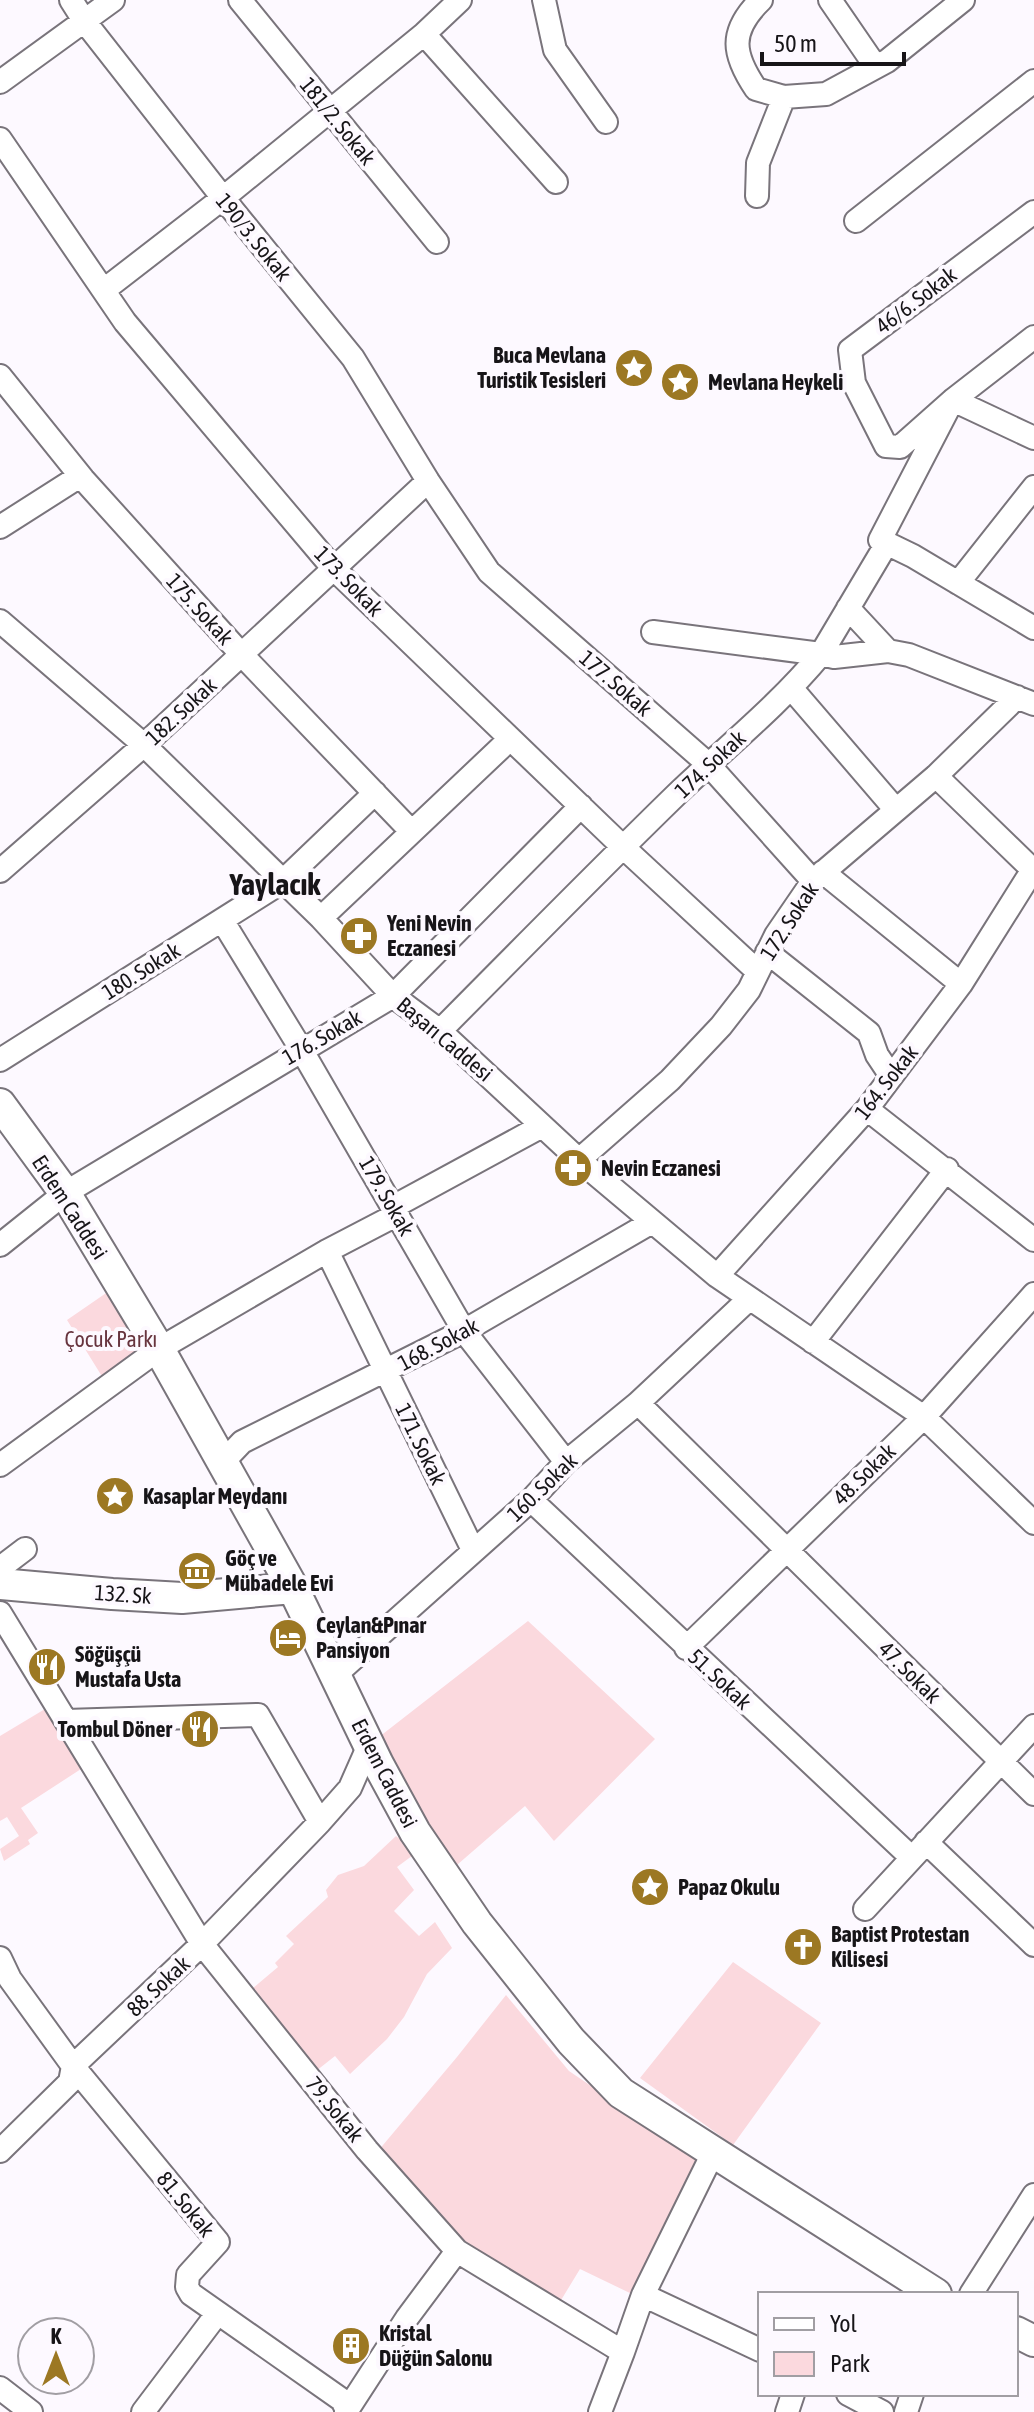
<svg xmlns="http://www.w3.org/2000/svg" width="1034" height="2412" viewBox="0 0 1034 2412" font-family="'Asap Condensed',sans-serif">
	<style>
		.green { fill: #fbd9de }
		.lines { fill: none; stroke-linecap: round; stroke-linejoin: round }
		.minor-casing { stroke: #79747b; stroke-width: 26 }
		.major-casing { stroke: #79747b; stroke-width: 34 }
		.minor { stroke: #fff; stroke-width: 22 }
		.major { stroke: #fff; stroke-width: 30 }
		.labels { text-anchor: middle; stroke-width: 8; stroke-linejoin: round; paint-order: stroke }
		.street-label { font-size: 22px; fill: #171518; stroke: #fdf9ff }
		.poi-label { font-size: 22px; font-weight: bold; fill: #171518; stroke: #fdf9ff; text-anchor: start }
		.park-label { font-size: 22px; fill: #67343e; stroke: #fdf9ff }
		.district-label { font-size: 30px; font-weight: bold; fill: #171518; stroke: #fdf9ff }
	</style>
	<rect width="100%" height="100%" fill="#fdf9ff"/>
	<!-- green -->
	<path class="green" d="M112,1289L147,1347L103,1378L67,1320Z
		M528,1621L655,1739L554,1841L525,1806L450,1871L379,1737Z
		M45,1709L65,1734L81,1769L21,1808L38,1833L28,1840L30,1844L4,1861L0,1849L19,1836L7,1817L0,1821V1736Z
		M396,1836L416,1853L397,1867L414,1890L394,1911L419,1936L435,1922L452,1948L427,1974L404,2017L387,2039L350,2074L335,2056L311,2075L246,1994L278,1967L275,1963L294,1944L286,1936L328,1897L326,1890L338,1875L364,1866Z
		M733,1962L821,2023L733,2145L640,2078Z
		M506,1995L569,2071L703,2162L634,2295L580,2269L555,2310L468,2252L378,2151L457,2057Z"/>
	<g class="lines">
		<!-- minor casing -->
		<g class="minor-casing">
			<path id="minor" d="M71,0L85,22L223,198L353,358L428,481L489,572L708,764L813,881
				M240,0L437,242
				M544,0L555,50L606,122
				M761,0C728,32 733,55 756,89L784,97L826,94L887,61L963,0
				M830,0L876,67
				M424,34L556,182
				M0,82L113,0
				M0,139L125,322L333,568L623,847L757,971
				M757,196L758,163L784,97
				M1034,212L850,350L854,383L886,446L900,447L953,400L1034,337
				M856,221L1034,81
				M104,290L223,198L424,34L460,0
				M0,376L83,479L242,655L411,831
				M953,400L1034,438
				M947,411L880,540L913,556L1034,628
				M0,527L80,476
				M958,583L1034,487
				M848,608L888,651
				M0,621L144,745L321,918L393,996L440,1031L579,1160L717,1276L924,1417L1034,1523
				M653,632L821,654L887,543
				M792,689L896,810
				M936,776L1034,871
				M0,871L144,745L428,481
				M823,872L961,984
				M321,918L510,739
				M222,920L301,1049L464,1331L566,1462
				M767,952L869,1033L877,1055L891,1076
				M440,1031C519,951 597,872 677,794C725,748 778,706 821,654L834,657L888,651L909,655L1034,704
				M0,1060L282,882L375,793
				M867,1109L1034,1240
				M579,1160L670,1080L721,1026L749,990L776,935L813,881L936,776L1017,697
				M393,1207L542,1126
				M0,1245L65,1193L393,996L581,806
				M327,1251L473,1550
				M717,1276L867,1109L961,984L1032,871
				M813,1342L947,1169
				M638,1403L1034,1794
				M223,1462L242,1442L464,1331L652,1222
				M0,1465L159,1349L327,1251L398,1214
				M531,1500L911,1857
				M0,1568L25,1549
				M0,1613L202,1944L367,2150L457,2251L623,2352L643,2295L713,2153
				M686,1648L924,1417L1034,1294
				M335,1675L531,1500L566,1462L638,1403L749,1299
				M66,1721L258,1715L320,1822
				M926,1842L1034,1945
				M865,1909L1034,1726
				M0,1958L10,1979L73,2066L218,2242L188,2275L187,2287L191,2294L342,2400L347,2410
				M0,2151L70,2082L73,2066L202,1944L320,1822L350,1788L369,1745
				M971,2294L1034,2195
				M643,2295L760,2350
				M0,2388L31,2412
				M848,2394L882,2412
				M143,2412L217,2314
				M346,2412L407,2318L457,2251
				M600,2412L623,2352
				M787,2412L793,2394
				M906,2412L912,2394"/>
		</g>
		<!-- major casing -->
		<g class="major-casing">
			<path id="major" d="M0,1104L65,1193L159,1349L293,1588L378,1764L415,1832L477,1923L571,2041L621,2093L936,2294
				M0,1584L112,1594L182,1598L293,1588
				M1016,2332L1034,2341"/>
		</g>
		<!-- minor -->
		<use href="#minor" class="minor"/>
		<!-- major -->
		<use href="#major" class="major"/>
	</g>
	<!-- icons -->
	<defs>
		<g id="sight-disc" transform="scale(2)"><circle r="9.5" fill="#9c7823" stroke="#fdf9ff"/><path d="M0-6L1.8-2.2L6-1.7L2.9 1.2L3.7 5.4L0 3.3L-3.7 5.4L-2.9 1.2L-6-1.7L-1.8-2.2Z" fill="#fff"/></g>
		<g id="pharmacy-disc" transform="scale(2)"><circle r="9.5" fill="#9c7823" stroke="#fdf9ff"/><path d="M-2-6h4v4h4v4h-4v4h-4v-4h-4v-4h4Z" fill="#fff"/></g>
		<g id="museum-disc" transform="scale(2)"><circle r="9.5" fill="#9c7823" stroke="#fdf9ff"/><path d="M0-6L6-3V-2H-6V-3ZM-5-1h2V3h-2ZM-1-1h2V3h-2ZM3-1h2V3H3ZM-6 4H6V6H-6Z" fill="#fff"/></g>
		<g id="hotel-disc" transform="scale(2)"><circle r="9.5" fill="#9c7823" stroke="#fdf9ff"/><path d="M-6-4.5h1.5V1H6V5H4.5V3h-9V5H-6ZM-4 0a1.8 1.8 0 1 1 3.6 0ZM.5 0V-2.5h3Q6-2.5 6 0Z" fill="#fff"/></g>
		<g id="restaurant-disc" transform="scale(2)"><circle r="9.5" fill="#9c7823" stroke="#fdf9ff"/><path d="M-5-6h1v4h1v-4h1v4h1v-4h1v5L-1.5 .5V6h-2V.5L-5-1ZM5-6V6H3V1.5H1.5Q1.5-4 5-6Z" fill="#fff"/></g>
		<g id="church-disc" transform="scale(2)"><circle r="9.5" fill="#9c7823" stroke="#fdf9ff"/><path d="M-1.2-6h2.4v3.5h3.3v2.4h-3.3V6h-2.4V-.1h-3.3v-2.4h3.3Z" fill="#fff"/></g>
		<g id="building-disc" transform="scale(2)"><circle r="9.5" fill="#9c7823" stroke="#fdf9ff"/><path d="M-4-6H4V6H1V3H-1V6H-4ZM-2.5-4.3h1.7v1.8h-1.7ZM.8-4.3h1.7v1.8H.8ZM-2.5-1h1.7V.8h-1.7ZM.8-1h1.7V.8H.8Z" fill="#fff"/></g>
	</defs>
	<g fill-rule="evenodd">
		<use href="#sight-disc" x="634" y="368"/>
		<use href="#sight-disc" x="680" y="382"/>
		<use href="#pharmacy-disc" x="359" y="936"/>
		<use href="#pharmacy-disc" x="573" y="1168"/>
		<use href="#sight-disc" x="115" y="1496"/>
		<use href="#museum-disc" x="197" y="1571"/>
		<use href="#hotel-disc" x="288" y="1638"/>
		<use href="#restaurant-disc" x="47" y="1667"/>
		<use href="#restaurant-disc" x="200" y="1729"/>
		<use href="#sight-disc" x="650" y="1887"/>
		<use href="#church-disc" x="803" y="1947"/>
		<use href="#building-disc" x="351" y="2346"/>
	</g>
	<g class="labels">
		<!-- street labels -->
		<g class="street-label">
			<text transform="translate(338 121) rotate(51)" y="8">181/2. Sokak</text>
			<text transform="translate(254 237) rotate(51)" y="8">190/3. Sokak</text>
			<text transform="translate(916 300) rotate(-37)" y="8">46/6. Sokak</text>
			<text transform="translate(349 581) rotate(46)" y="8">173. Sokak</text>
			<text transform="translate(200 609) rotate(48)" y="8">175. Sokak</text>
			<text transform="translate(616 683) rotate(41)" y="8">177. Sokak</text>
			<text transform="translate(181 711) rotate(-43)" y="8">182. Sokak</text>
			<text transform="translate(710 764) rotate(-43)" y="8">174. Sokak</text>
			<text transform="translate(789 921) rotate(-57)" y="8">172. Sokak</text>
			<text transform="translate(141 971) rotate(-32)" y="8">180. Sokak</text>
			<text transform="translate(322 1037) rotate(-30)" y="8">176. Sokak</text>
			<text transform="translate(445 1039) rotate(40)" y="8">Başarı Caddesi</text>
			<text transform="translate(886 1082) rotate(-52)" y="8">164. Sokak</text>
			<text transform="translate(387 1196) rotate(60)" y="8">179. Sokak</text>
			<text transform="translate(70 1207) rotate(57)" y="8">Erdem Caddesi</text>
			<text transform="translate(438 1344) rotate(-28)" y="8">168. Sokak</text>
			<text transform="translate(421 1444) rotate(64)" y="8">171. Sokak</text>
			<text transform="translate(864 1474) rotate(-44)" y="8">48. Sokak</text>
			<text transform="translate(542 1487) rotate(-44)" y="8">160. Sokak</text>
			<text transform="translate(123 1594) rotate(4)" y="8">132. Sk</text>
			<text transform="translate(910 1672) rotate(45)" y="8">47. Sokak</text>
			<text transform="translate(720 1679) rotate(43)" y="8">51. Sokak</text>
			<text transform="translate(385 1773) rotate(63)" y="8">Erdem Caddesi</text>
			<text transform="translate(158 1986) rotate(-43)" y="8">88. Sokak</text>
			<text transform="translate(335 2109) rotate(51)" y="8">79. Sokak</text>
			<text transform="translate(186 2204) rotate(51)" y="8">81. Sokak</text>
		</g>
		<!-- poi labels -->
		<g class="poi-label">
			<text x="606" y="363" text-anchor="end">Buca Mevlana<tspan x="606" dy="25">Turistik Tesisleri</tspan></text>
			<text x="708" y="390">Mevlana Heykeli</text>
			<text x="387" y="931">Yeni Nevin<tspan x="387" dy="25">Eczanesi</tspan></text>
			<text x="601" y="1176">Nevin Eczanesi</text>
			<text x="143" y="1504">Kasaplar Meydanı</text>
			<text x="225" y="1566">Göç ve<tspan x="225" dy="25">Mübadele Evi</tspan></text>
			<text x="316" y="1633">Ceylan&amp;Pınar<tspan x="316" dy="25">Pansiyon</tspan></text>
			<text x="75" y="1662">Söğüşçü<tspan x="75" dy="25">Mustafa Usta</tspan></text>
			<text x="172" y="1737" text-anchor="end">Tombul Döner</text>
			<text x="678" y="1895">Papaz Okulu</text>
			<text x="831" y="1942">Baptist Protestan<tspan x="831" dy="25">Kilisesi</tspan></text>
			<text x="379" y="2341">Kristal<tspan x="379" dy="25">Düğün Salonu</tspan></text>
		</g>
		<!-- park labels -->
		<g class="park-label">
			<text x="111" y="1347">Çocuk Parkı</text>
		</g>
		<!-- district labels -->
		<g class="district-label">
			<text x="275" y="895">Yaylacık</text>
		</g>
	</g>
	<!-- legend -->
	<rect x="758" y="2292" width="260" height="104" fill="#fdf9ff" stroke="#a19ea3" stroke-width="2"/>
	<rect x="774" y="2318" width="40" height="12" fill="#ffffff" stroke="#a19ea3" stroke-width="2"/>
	<text x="830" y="2332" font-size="24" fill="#171518">Yol</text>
	<rect x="774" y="2352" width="40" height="24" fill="#fbd9de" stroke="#a19ea3" stroke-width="2"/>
	<text x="830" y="2372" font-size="24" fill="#171518">Park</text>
	<!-- north arrow -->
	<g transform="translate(56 2356)"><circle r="38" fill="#fdf9ff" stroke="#a19ea3" stroke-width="2"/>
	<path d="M0-6L14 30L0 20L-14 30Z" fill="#9c7823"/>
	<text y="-12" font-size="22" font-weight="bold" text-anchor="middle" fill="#171518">K</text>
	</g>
	<!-- scale -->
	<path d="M762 52v12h142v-12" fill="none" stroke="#171518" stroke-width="4"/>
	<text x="774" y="52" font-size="24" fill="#171518" stroke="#fdf9ff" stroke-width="6" paint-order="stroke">50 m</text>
</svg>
